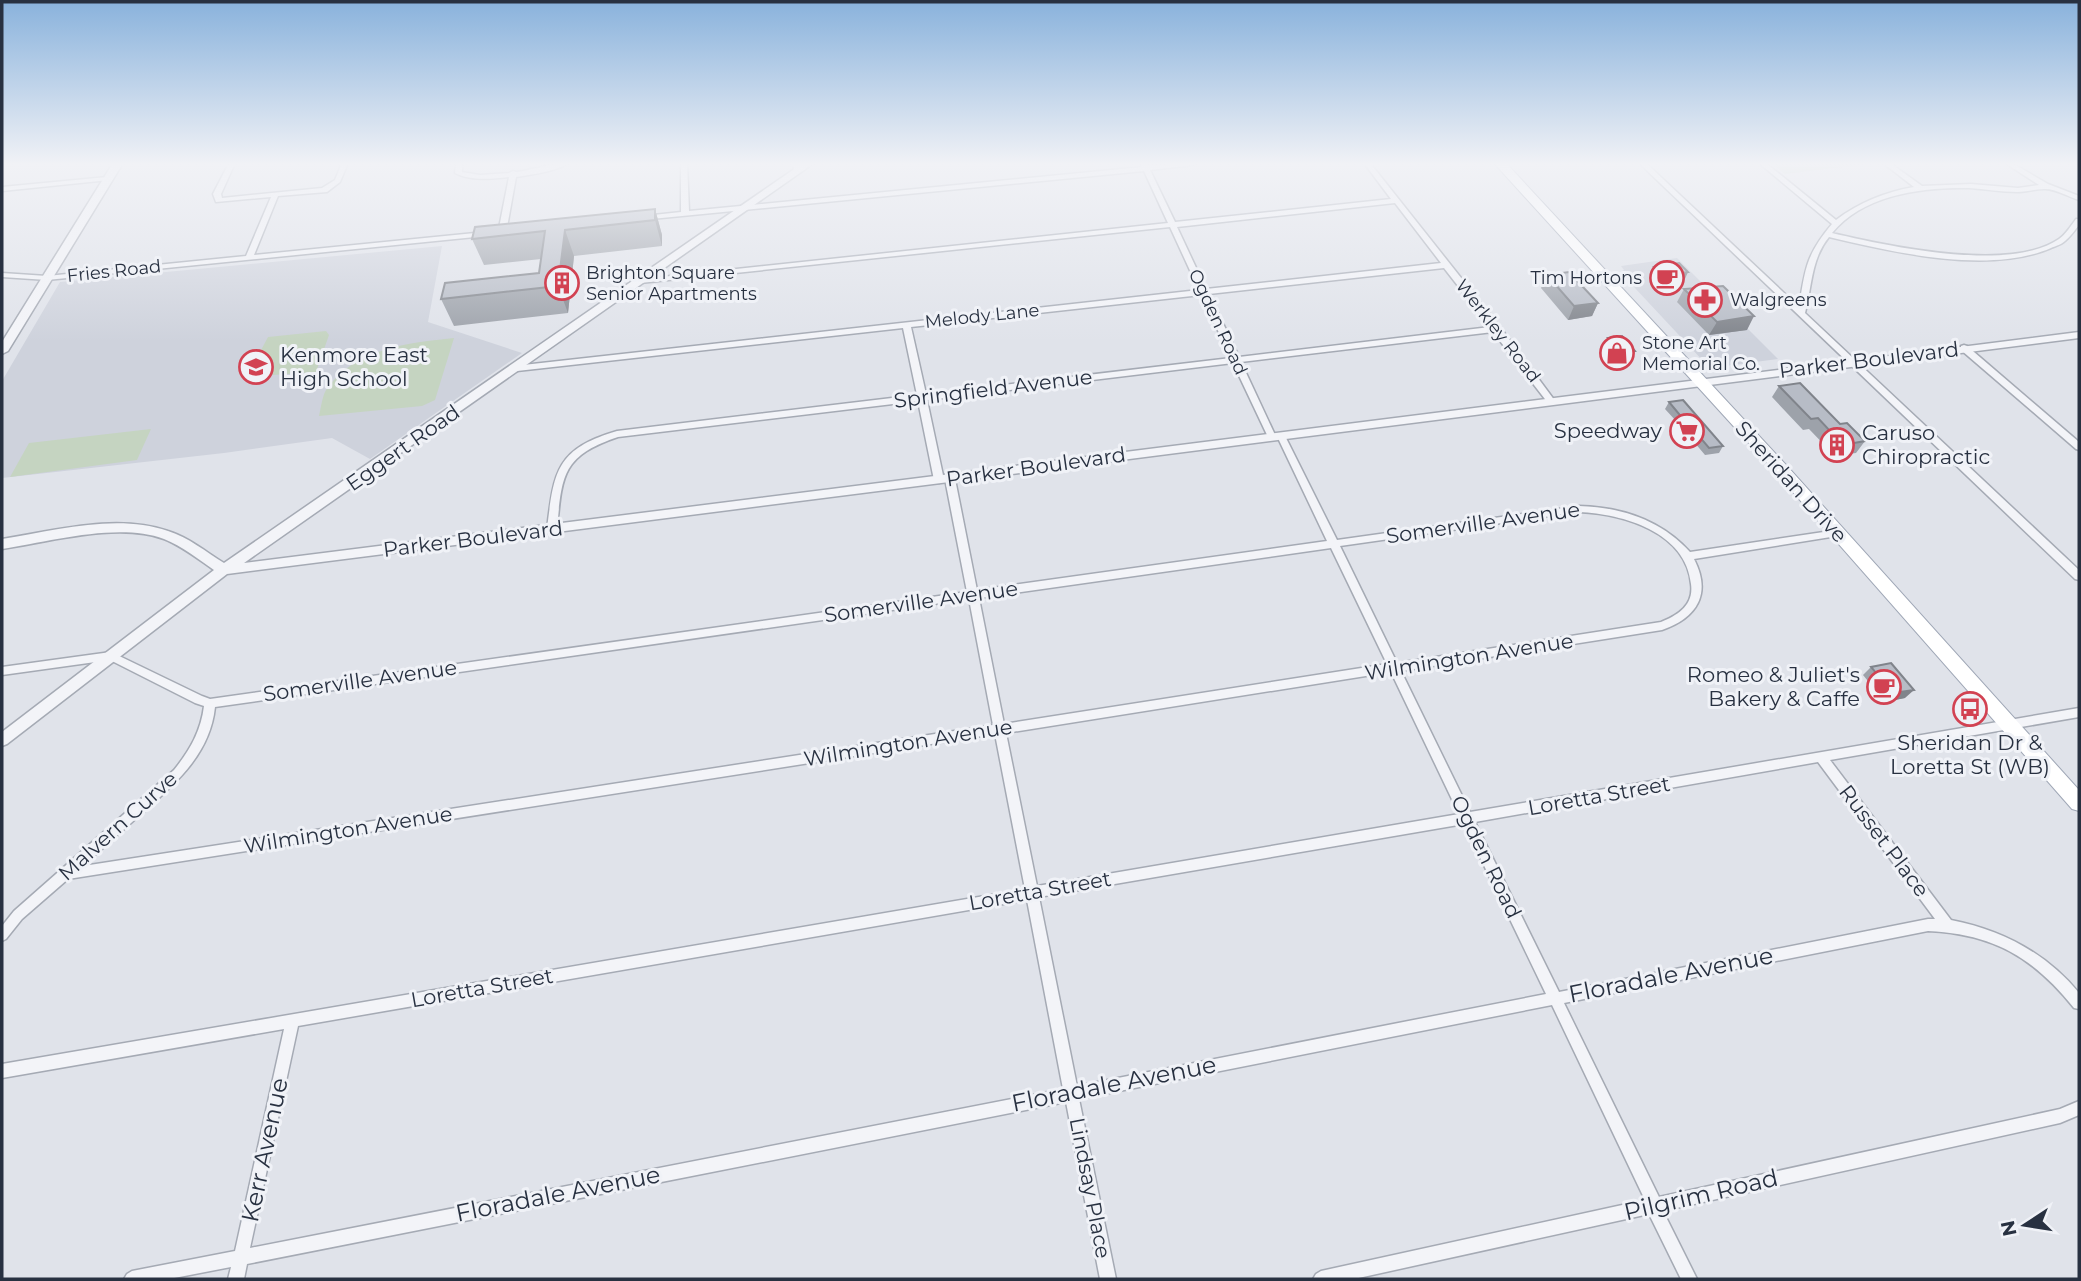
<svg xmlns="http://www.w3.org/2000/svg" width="2081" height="1281" viewBox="0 0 2081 1281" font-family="Montserrat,sans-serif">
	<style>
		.built { fill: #ced2dc }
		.green { fill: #c5d4c1 }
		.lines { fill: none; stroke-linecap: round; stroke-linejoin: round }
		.minor-casing { stroke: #a5aab4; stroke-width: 3 }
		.tertiary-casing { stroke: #a5aab4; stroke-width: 3 }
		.primary-casing { stroke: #9fa7b6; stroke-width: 2 }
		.minor { fill: #f3f4f8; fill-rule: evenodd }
		.tertiary { fill: #f3f4f8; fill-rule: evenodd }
		.primary { fill: #fff; fill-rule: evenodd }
		.wall { fill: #9da2aa }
		.shaded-wall { fill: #80848b }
		.building { fill: #b7bcc6; stroke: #80848b; stroke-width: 2 }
		.labels { text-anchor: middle; stroke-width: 6; stroke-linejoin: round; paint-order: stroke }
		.far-street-label { font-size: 18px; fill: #283141; stroke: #f0f2f7 }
		.far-poi-label { font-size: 18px; fill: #283141; stroke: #f0f2f7; text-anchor: start }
		.poi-label { font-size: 21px; fill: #283141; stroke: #f0f2f7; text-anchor: start }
		.street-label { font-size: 21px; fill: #283141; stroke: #f0f2f7 }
		.near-street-label { font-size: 24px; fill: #283141; stroke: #f0f2f7 }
	</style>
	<rect width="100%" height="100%" fill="#e0e3ea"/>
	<!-- built -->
	<path class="built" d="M442,246L428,322L522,353L370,459L332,438L224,453L2,478V381L60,282Z
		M1677,258L1778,359L1717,367L1705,363L1620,272L1624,270L1621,266Z"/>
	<!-- green -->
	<path class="green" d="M1771,163H1876L1785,174Z
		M326,331L329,335L316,372L273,375L253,365L268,337Z
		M454,338L435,400L422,406L319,416C321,408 322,397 326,390C355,348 408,343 454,338Z
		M151,429L137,460L10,477L29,443Z"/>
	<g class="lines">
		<!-- minor casing -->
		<g class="minor-casing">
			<path id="minor" d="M229,163H235L221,194L222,198L322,188L335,180L342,163H348L340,182L327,192L278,196L254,255L485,232L489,234L485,236L47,280L2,277V273L47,276L246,256L271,197L216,202L213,194Z
				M456,163H462V172L480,175L509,173L513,171L516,172C532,170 556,162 569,163C554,172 534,174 516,177L506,233L502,235L498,233L509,177C491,179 470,181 455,173Z
				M681,163H687L689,211L1142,167L1141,165L1144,163L1147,165L1196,163L1193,165L1150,170L1175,222L1391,199L1364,163H1370L1500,327L1555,401L1551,404L1548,403L1493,332L1241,362L1276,437L1272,440L1268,437L1233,363L927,400L944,480L939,483L934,480L918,401L618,437C562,456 562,475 557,529L552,532L549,531L547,529C554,471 556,449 617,431L917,395L903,328L517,371L513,368L514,366L1199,290L1170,227L640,283V279H643L1168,223L1144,171L641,220L640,218L644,216L681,212ZM1395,203L1441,263L1206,289L1177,227ZM1444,268L1490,327L1239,357L1209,294ZM1201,295L1231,358L926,394L911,327Z
				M793,163H799V172L794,171Z
				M1639,163H1646L1799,307C1805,269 1806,255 1832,224L1759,163H1766L1836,220C1860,202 1885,192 1914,187L1883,163H1890L1922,186L1971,184L2018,188L2039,185L2005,163H2012L2048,184L2079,196V200C2069,197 2054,188 2044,189C2035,189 2026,192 2017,192C2001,192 1985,189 1969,188C1921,187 1863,195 1832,233C1887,246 2010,273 2059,239C2065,235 2071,226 2076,219H2079V225C2075,230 2070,237 2065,241C2061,245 2055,246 2051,248C1989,275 1892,252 1829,237C1811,259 1812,286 1805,313L2079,570V580L2075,579Z
				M107,177L109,178V180L2,191V187Z
				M1964,345L1967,346L2079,442V450L2076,449L1961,350V346Z
				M1281,433L1285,436L1337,540L1579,506C1621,507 1661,520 1690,552L1837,530L1842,533L1837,536L1694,559C1712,594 1697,618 1662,630L1401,671L1470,812L2079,708V717L1830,760L1951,920C2002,930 2046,953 2079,993V1009L2074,1008C2033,957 1993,934 1928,931L1564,1003L1659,1197L2060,1109L2079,1101V1115L2060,1123L1663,1211L1697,1279H1681L1649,1214L1354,1279H1313L1316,1274L1321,1271L1645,1200L1552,1005L1079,1099L1116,1279H1100L1066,1102L247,1264L244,1279H228L231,1267L169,1279H124L127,1274L132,1271L235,1251L284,1029L2,1078V1064L1025,889L995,734L68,879L22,919L6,939L2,941V926L14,911L174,770C190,750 201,731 204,706L195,703L110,660L2,675V667L111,652L202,696L210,699L967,592L945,479L950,476L955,479L977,590L1327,541L1277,436ZM1579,512C1623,514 1686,532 1691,584C1694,605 1678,615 1661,622L1397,663L1340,546ZM1331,548L1387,664L1004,724L979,598ZM969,599L993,725L83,866C102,849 121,832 140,815C174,785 210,755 215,707ZM1391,672L1459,814L1037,886L1006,733ZM1818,762L1935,919H1928L1559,992L1475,822ZM1464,824L1546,994L1077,1086L1039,897ZM1027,900L1063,1089L250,1248L298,1026Z"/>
		</g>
		<!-- tertiary casing -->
		<g class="tertiary-casing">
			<path id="tertiary" d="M113,163H123L8,351L2,354V342Z
				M803,163H814L244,563L2079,332V338L227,574L7,744L2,746V732L214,570C198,559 182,546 164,539C118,522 49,542 2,549V539C54,531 116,513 168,531C188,537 206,552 224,563Z"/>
		</g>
		<!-- primary casing -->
		<g class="primary-casing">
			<path id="primary" d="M1494,163H1506L1787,466L2079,790V811L2072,809L1777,474Z"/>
		</g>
		<!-- minor -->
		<use href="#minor" class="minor"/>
		<!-- tertiary -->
		<use href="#tertiary" class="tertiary"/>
		<!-- primary -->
		<use href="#primary" class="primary"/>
	</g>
	<!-- wall -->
	<path class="wall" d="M655,209L662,235V246L574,256L568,313L454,326L441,299L539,273L541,259L484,265L472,239Z
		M1654,267L1684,281L1659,285L1650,275Z
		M1547,275L1598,303L1592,316L1568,320L1541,288Z
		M1684,289L1747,330L1709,335L1677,302Z
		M1608,338L1631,360L1617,362L1604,347Z
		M1779,386L1840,424L1865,441L1856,453L1835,456L1809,429L1803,430L1772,397Z
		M1669,402L1723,446L1719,453L1705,455L1689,436L1680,438L1671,428L1676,421L1665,409Z
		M1871,667L1905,698L1885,702L1863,675Z"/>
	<!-- shaded-wall -->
	<path class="shaded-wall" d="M655,209L662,235V246L655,220Z
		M565,230L574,256L568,313L558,286Z
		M1688,272L1684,281L1659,285L1664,276Z
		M1598,303L1592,316L1568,320L1574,306Z
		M1754,316L1747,330L1709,335L1717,322Z
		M1635,351L1631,360L1617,362L1622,353Z
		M1693,429L1689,436L1680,438L1683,431Z
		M1914,690L1905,698L1885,702L1893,693Z"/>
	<!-- building -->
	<path class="building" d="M655,209V220L565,230L558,286L441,299L445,283L539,273L545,231L472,239L475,227Z
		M1679,263L1688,272L1664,276L1654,267Z
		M1569,272L1598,303L1574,306L1547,275Z
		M1723,286L1754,316L1717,322L1684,289Z
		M1622,336L1635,351L1622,353L1608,338Z
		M1800,383L1840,424L1847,423L1865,441L1843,445L1818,418L1811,419L1779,386Z
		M1683,400L1723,446L1709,448L1693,429L1683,431L1675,421L1684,420L1669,402Z
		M1891,663L1914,690L1893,693L1871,667Z"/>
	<!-- sky -->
	<linearGradient id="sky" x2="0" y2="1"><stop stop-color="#89b2dc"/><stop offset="0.48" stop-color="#f1f2f6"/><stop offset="1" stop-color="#f1f2f6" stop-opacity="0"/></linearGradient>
	<rect width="2081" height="342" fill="url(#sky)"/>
	<!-- icons -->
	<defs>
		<g id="cafe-ring" transform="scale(1.75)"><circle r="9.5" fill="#f0f2f7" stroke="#d24252" stroke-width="1.5"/><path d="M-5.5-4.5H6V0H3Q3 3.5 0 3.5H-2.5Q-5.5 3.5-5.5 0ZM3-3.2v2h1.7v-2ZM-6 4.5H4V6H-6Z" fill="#d24252"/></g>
		<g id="building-ring" transform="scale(1.75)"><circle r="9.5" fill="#f0f2f7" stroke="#d24252" stroke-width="1.5"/><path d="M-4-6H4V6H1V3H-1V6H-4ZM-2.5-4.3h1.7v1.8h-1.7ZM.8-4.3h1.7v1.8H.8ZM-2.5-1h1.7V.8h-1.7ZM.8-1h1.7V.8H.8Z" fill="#d24252"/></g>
		<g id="pharmacy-ring" transform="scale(1.75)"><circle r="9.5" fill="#f0f2f7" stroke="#d24252" stroke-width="1.5"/><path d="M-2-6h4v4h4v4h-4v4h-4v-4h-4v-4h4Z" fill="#d24252"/></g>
		<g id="shop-ring" transform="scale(1.75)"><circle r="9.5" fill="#f0f2f7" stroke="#d24252" stroke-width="1.5"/><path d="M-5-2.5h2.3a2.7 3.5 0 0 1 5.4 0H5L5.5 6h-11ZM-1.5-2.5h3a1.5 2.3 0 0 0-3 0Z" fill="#d24252"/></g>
		<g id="school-ring" transform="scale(1.75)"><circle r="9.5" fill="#f0f2f7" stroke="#d24252" stroke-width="1.5"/><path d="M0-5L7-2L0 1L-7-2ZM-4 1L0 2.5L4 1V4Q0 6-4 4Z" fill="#d24252"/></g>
		<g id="supermarket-ring" transform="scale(1.75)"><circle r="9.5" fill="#f0f2f7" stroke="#d24252" stroke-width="1.5"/><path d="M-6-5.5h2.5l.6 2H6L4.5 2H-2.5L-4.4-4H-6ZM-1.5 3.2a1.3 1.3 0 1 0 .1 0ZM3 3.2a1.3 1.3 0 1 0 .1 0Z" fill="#d24252"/></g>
		<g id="bus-ring" transform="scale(1.75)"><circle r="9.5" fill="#f0f2f7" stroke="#d24252" stroke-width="1.5"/><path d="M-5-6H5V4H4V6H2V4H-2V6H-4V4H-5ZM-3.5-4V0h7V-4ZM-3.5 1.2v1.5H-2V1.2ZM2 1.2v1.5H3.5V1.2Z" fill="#d24252"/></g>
	</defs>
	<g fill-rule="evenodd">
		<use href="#cafe-ring" x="1667" y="278"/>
		<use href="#building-ring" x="562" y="283"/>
		<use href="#pharmacy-ring" x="1705" y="300"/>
		<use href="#shop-ring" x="1617" y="353"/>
		<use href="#school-ring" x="256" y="367"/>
		<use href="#supermarket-ring" x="1687" y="431"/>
		<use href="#building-ring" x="1837" y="445"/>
		<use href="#cafe-ring" x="1884" y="687"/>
		<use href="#bus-ring" x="1970" y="709"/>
	</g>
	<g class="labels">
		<!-- far-street labels -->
		<g class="far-street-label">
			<text transform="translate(114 271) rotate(-6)" y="6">Fries Road</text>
			<text transform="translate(982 316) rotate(-6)" y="6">Melody Lane</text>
			<text transform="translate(1218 322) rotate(65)" y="6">Ogden Road</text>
			<text transform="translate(1498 331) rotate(52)" y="6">Werkley Road</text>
		</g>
		<!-- far-poi labels -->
		<g class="far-poi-label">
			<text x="586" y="279">Brighton Square<tspan x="586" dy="21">Senior Apartments</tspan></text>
			<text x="1642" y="284" text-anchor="end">Tim Hortons</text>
			<text x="1730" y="306">Walgreens</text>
			<text x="1642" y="349">Stone Art<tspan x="1642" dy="21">Memorial Co.</tspan></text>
		</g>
		<!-- poi labels -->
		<g class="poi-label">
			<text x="280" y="362">Kenmore East<tspan x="280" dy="24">High School</tspan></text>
			<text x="1662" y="438" text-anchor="end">Speedway</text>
			<text x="1862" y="440">Caruso<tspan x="1862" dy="24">Chiropractic</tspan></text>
			<text x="1860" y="682" text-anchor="end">Romeo &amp; Juliet's<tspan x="1860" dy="24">Bakery &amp; Caffe</tspan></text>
			<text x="1970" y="750" text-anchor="middle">Sheridan Dr &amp;<tspan x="1970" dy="24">Loretta St (WB)</tspan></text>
		</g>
		<!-- street labels -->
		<g class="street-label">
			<text transform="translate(1869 360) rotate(-7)" y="7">Parker Boulevard</text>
			<text transform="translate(993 389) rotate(-7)" y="7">Springfield Avenue</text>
			<text transform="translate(403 448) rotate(-35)" y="7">Eggert Road</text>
			<text transform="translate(1036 467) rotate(-8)" y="7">Parker Boulevard</text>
			<text transform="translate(1791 482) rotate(48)" y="7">Sheridan Drive</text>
			<text transform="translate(1483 523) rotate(-8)" y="7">Somerville Avenue</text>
			<text transform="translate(473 539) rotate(-7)" y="7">Parker Boulevard</text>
			<text transform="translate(921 602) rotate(-8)" y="7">Somerville Avenue</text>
			<text transform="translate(1469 657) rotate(-9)" y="7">Wilmington Avenue</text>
			<text transform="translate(360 681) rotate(-8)" y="7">Somerville Avenue</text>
			<text transform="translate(908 743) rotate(-9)" y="7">Wilmington Avenue</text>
			<text transform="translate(1599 796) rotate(-10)" y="7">Loretta Street</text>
			<text transform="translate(118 826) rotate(-42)" y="7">Malvern Curve</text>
			<text transform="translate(348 830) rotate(-9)" y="7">Wilmington Avenue</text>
			<text transform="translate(1884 841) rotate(53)" y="7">Russet Place</text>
			<text transform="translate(1486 857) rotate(64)" y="7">Ogden Road</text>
			<text transform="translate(1040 891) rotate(-10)" y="7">Loretta Street</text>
			<text transform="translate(482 988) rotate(-10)" y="7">Loretta Street</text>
			<text transform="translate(1090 1188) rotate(79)" y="7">Lindsay Place</text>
		</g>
		<!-- near-street labels -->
		<g class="near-street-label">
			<text transform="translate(1671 975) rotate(-11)" y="8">Floradale Avenue</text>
			<text transform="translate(1114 1084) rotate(-11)" y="8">Floradale Avenue</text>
			<text transform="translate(265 1150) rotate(-78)" y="8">Kerr Avenue</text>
			<text transform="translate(558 1194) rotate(-11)" y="8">Floradale Avenue</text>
			<text transform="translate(1701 1195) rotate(-13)" y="8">Pilgrim Road</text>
		</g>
	</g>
	<!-- border -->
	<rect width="2081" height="1281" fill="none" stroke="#283141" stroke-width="7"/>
	<!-- north arrow -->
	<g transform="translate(2025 1225) rotate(258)" stroke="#f0f2f7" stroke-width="5" paint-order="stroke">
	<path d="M0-5L12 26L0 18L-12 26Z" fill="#283141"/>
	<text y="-10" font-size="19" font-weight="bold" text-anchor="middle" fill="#283141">N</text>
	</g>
</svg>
